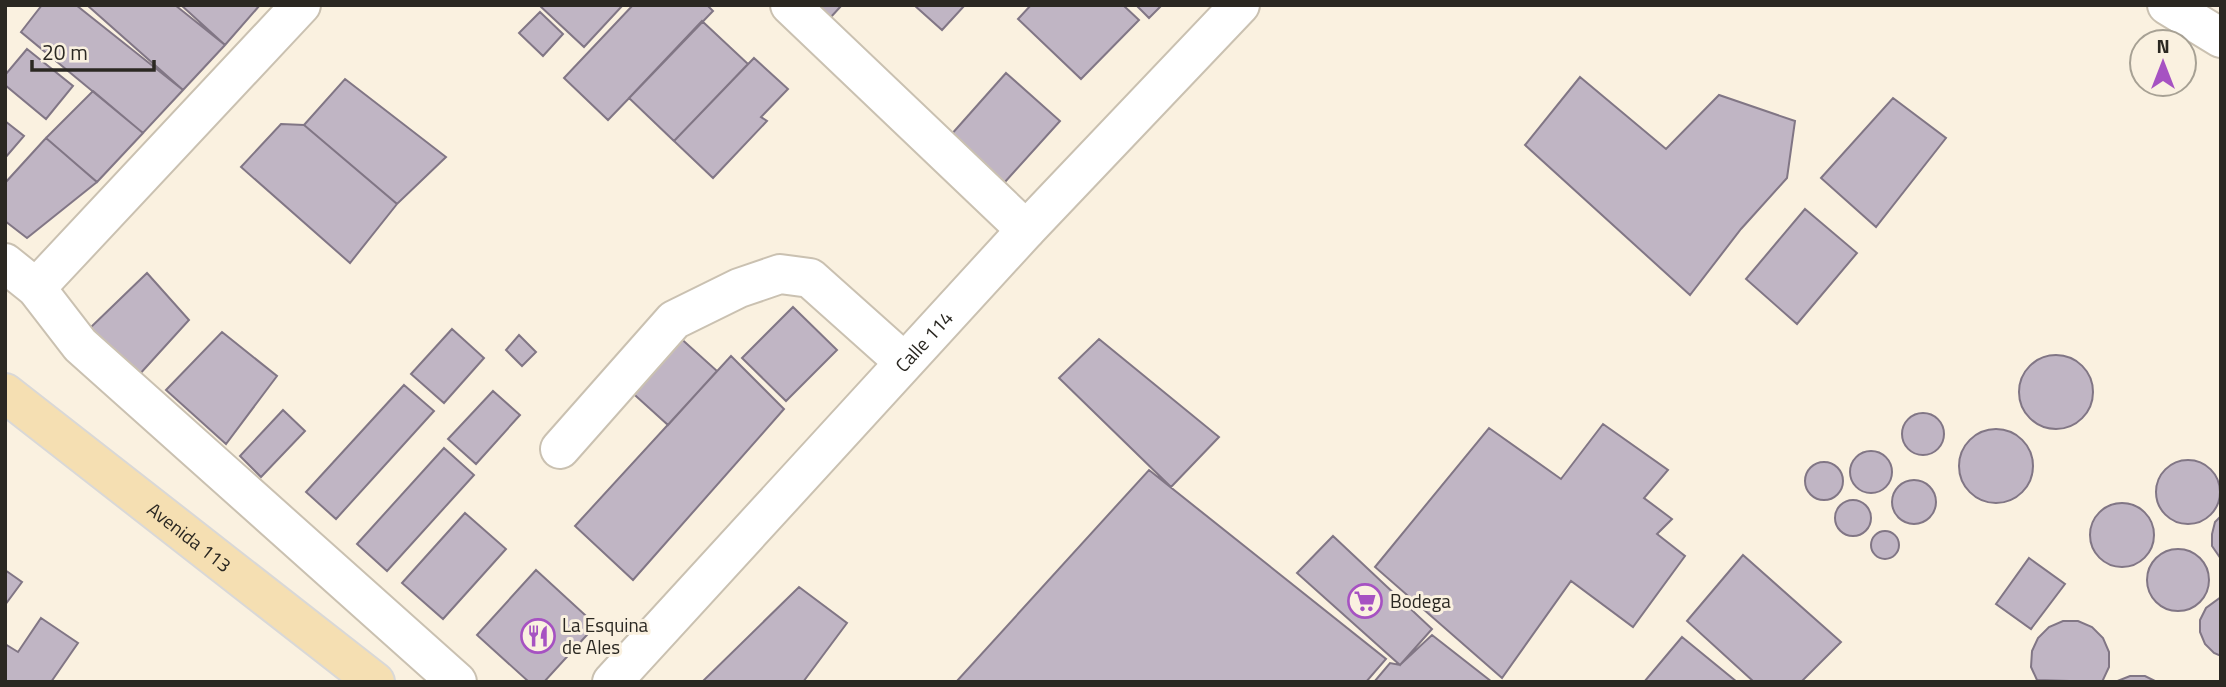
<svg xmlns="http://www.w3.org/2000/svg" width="2226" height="687" viewBox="0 0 2226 687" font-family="'Titillium Web',sans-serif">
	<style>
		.building { fill: #c0b5c4; stroke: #817685; stroke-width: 2 }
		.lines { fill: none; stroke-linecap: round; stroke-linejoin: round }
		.minor-casing { stroke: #cac1b1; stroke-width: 42 }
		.major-casing { stroke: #d9d8d7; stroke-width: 42 }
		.minor { stroke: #fff; stroke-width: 38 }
		.major { stroke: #f5dfb2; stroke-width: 38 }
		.labels { text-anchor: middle; stroke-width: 6; stroke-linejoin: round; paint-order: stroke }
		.street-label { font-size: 19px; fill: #2b2822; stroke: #faf1e0 }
		.poi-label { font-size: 19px; fill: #2b2822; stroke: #faf1e0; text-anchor: start }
	</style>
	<rect width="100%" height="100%" fill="#faf1e0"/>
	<!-- building -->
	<path class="building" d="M42,5H76L183,90L143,133L21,32Z
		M87,5H175L225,45L183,90Z
		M181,5H260L225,45Z
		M539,5H623L584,47Z
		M633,5H707L713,11L608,120L564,78Z
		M816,5H842L830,18Z
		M914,5H965L942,30Z
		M1031,5H1123L1139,20L1081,79L1018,19Z
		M1136,5H1162L1149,18Z
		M540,12L563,34L543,56L519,33Z
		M702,21L748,64L674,141L629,98Z
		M27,49L73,86L46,119L5,85V75Z
		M754,58L788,89L761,117L767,121L713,178L674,141Z
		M1006,73L1060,121L1004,183L950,136Z
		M1580,77L1666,149L1719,95L1795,121L1787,178L1741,229L1690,295L1525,145Z
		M345,79L446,157L397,204L304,125Z
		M93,91L143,133L97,182L46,138Z
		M1893,98L1946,138L1876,227L1821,178Z
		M5,121L24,136L5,158Z
		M281,124L304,125L397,204L350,263L241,167Z
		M46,138L97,182L27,238L5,221V183Z
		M1805,209L1857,253L1797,324L1746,279Z
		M147,273L189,320L138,376L89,329Z
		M793,307L837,350L786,401L742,358Z
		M452,329L484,358L444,403L411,374Z
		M222,332L277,376L226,444L166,390Z
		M519,335L536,352L522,366L506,350Z
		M677,335L717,371L668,425L627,388Z
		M1099,339L1219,437L1171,487L1059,378Z
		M2019 392a37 37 0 1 1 74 0a37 37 0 1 1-74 0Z
		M731,356L784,409L633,580L575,526Z
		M404,385L434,411L336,519L306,492Z
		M493,391L520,415L476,464L448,439Z
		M283,410L305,431L261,477L240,456Z
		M1902 434a21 21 0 1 1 42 0a21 21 0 1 1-42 0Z
		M1603,424L1668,470L1644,498L1672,519L1657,534L1685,556L1633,627L1571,581L1502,678L1375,567L1489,428L1561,479Z
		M1959 466a37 37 0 1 1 74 0a37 37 0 1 1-74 0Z
		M444,448L474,475L387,571L357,544Z
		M1850 472a21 21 0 1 1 42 0a21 21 0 1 1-42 0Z
		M2156 492a32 32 0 1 1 64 0a32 32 0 1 1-64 0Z
		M1805 481a19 19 0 1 1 38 0a19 19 0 1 1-38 0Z
		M1149,470L1386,659L1366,682H956Z
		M1892 502a22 22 0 1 1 44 0a22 22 0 1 1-44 0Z
		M1835 518a18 18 0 1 1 36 0a18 18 0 1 1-36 0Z
		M2090 535a32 32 0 1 1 64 0a32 32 0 1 1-64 0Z
		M465,513L506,549L443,619L402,583Z
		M2221,516V559L2212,546V534L2215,522Z
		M1871 545a14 14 0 1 1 28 0a14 14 0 1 1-28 0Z
		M1333,536L1432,629L1400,665L1297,573Z
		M2147 580a31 31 0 1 1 62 0a31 31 0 1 1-62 0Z
		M1743,555L1841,642L1801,682H1754L1687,621Z
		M2029,558L2065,584L2031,629L1996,604Z
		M5,570L22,582L5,605Z
		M536,570L596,625L544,682H529L477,635Z
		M799,587L847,623L803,682H702Z
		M2221,597V656L2214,653L2205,644L2200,632V620L2206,608Z
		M41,618L78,643L51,682H5V644L18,652Z
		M2063,621H2078L2092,627L2103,638L2109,652V667L2102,682L2037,680L2031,667L2032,651L2038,638L2049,627Z
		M1432,635L1492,682H1374L1390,663L1400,665Z
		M1682,637L1737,682H1644Z
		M2130,676H2145L2157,682H2115Z"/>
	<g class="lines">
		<!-- minor casing -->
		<g class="minor-casing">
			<g id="minor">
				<path d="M790,5L1026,230"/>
				<path d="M2167,5L2221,38"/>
				<path d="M5,263L36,288L80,345L457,682"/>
				<path d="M36,288L301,5"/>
				<path d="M560,449L674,320L739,288L780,274L810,278L904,362"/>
				<path id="s1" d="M612,682L1026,230L1240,5"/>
			</g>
		</g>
		<!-- major casing -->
		<g class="major-casing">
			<g id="major">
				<path id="s2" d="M5,393L375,682"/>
			</g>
		</g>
		<!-- minor -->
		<use href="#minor" class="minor"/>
		<!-- major -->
		<use href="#major" class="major"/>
	</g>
	<!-- icons -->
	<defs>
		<g id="supermarket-ring" transform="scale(1.75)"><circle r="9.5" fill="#faf1e0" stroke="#a652c2" stroke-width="1.5"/><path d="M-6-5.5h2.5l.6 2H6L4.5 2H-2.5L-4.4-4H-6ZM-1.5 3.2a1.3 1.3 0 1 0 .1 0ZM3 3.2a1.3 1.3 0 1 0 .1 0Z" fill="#a652c2"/></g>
		<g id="restaurant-ring" transform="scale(1.75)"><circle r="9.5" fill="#faf1e0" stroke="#a652c2" stroke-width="1.5"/><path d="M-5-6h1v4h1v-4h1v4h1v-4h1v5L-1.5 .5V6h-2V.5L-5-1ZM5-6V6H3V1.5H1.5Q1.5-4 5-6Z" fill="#a652c2"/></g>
	</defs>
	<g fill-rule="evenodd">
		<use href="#supermarket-ring" x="1365" y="601"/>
		<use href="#restaurant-ring" x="538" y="636"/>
	</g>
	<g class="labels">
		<!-- street labels -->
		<g class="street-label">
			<text dy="7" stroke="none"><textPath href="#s1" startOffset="462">Calle 114</textPath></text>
			<text dy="7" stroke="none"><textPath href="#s2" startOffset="234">Avenida 113</textPath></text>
		</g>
		<!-- poi labels -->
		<g class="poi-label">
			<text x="1390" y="608">Bodega</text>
			<text x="562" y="632">La Esquina<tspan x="562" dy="22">de Ales</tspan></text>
		</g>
	</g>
	<!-- border -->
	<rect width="2226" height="687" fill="none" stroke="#2b2822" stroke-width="14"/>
	<!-- north arrow -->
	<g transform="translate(2163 63)"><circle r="33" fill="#faf1e0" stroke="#a7a194" stroke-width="2"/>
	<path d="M0-5L12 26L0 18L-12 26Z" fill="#a652c2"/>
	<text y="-10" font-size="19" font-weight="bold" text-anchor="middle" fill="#2b2822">N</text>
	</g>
	<!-- scale -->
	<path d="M32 60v10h122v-10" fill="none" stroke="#2b2822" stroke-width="3.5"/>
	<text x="42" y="60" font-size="21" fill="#2b2822" stroke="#faf1e0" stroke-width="5" paint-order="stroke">20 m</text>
</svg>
